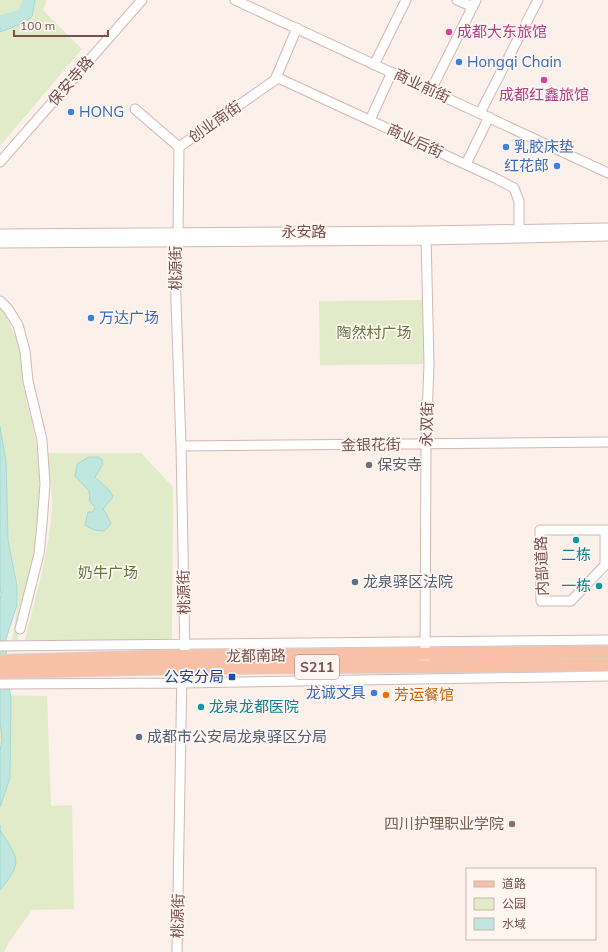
<svg xmlns="http://www.w3.org/2000/svg" width="608" height="952" viewBox="0 0 608 952" font-family="Mulish,'Noto Sans SC',sans-serif">
	<style>
		.green { fill: #e1ebc9 }
		.water { fill: #bfe7e0; stroke: #a6d8d0 }
		.lines { fill: none; stroke-linecap: round; stroke-linejoin: round }
		.river { stroke: #bfe7e0; stroke-width: 11 }
		.minor-casing { stroke: #d2b7b3; stroke-width: 11 }
		.major-casing { stroke: #d9cecd; stroke-width: 14 }
		.minor { stroke: #fff; stroke-width: 9 }
		.major { stroke: #f8c0a6; stroke-width: 12 }
		.hotel-dot { fill: #d1479c; stroke: #fff6f2; stroke-width: 1.5 }
		.shop-dot { fill: #3f7fe0; stroke: #fff6f2; stroke-width: 1.5 }
		.worship-dot { fill: #6b7280; stroke: #fff6f2; stroke-width: 1.5 }
		.culture-dot { fill: #0f9aa8; stroke: #fff6f2; stroke-width: 1.5 }
		.service-dot { fill: #5c6f8a; stroke: #fff6f2; stroke-width: 1.5 }
		.transit-dot { fill: #1a4fb4; stroke: #fff6f2; stroke-width: 1.5 }
		.food-dot { fill: #e8710a; stroke: #fff6f2; stroke-width: 1.5 }
		.education-dot { fill: #8d6e63; stroke: #fff6f2; stroke-width: 1.5 }
		.labels { text-anchor: middle; stroke-width: 3.5; stroke-linejoin: round; paint-order: stroke }
		.shield { fill: #fff6f2; stroke: #a0827f; stroke-width: 1 }
		.shield-label { font-size: 14px; font-weight: bold; fill: #78504e }
		.hotel-label { font-size: 15px; fill: #b23c85; stroke: #fff6f2; text-anchor: start }
		.shop-label { font-size: 15px; fill: #366cbe; stroke: #fff6f2; text-anchor: start }
		.street-label { font-size: 15px; fill: #78504e; stroke: #fff6f2 }
		.park-label { font-size: 15px; fill: #637742; stroke: #fff6f2 }
		.worship-label { font-size: 15px; fill: #5b616d; stroke: #fff6f2; text-anchor: start }
		.culture-label { font-size: 15px; fill: #0d838f; stroke: #fff6f2 }
		.service-label { font-size: 15px; fill: #4e5e75; stroke: #fff6f2; text-anchor: start }
		.transit-label { font-size: 15px; fill: #164399; stroke: #fff6f2; text-anchor: end }
		.food-label { font-size: 15px; fill: #c56008; stroke: #fff6f2; text-anchor: start }
		.education-label { font-size: 15px; fill: #785e54; stroke: #fff6f2; text-anchor: end }
	</style>
	<rect width="100%" height="100%" fill="#fcf0eb"/>
	<!-- green -->
	<path class="green" d="M0,0H47L43,10L82,49L0,146Z
		M428,300L429,364L320,365L319,301Z
		M0,307L4,311L21,349L26,400L32,422L41,472L40,517L29,582L19,619L18,640L12,641L17,608L18,584L8,541L6,461L0,427Z
		M45,453H141L173,487L172,640H25C35,595 51,549 52,502C52,486 48,469 45,453Z
		M0,695L47,696L51,806L72,805L74,909L32,910L9,942L4,952H0Z"/>
	<!-- water -->
	<path class="water" d="M26,0H35L32,16L26,22L0,32V20L26,10Z
		M0,427L6,461L8,541L17,585V605L6,639L7,670L11,699L10,778L0,807V751L2,740L0,720V600L1,595L0,584Z
		M89,457H98L102,460L103,464L95,477L110,491L113,497C110,502 106,504 103,509L106,513L111,524L104,531L94,530L85,525L88,512H93L95,507L90,502L89,491L75,476L77,464Z
		M0,825V830C18,859 24,861 0,890Z"/>
	<g class="lines">
		<!-- river -->
		<path class="river" d="M0,22L5,19L22,15L27,5L28,0"/>
		<!-- minor casing -->
		<g class="minor-casing">
			<path id="minor" d="M235,0L608,173
				M457,0L473,7
				M374,65L406,0
				M276,77L495,178L514,188L519,201V230
				M431,90L476,0
				M135,109L179,147
				M480,113L538,0
				M370,120L392,72
				M0,162L142,0
				M466,164L489,117
				M0,234L426,231L608,228
				M0,243L426,240L608,236
				M0,301L8,309L18,325L25,351L28,381L42,440L45,484L42,524L39,554L20,629
				M181,446L608,442
				M605,530V565L571,601H541L540,530H608
				M0,646L608,640
				M425,666L426,444L429,364L426,235
				M0,684L182,683L608,676
				M177,952L182,668L185,656L181,446L174,242L178,233L179,147L275,80L297,28"/>
		</g>
		<!-- major casing -->
		<g class="major-casing">
			<path id="major" d="M0,661L185,656L608,652
				M0,672L182,668L608,665"/>
		</g>
		<!-- minor -->
		<use href="#minor" class="minor"/>
		<!-- major -->
		<use href="#major" class="major"/>
	</g>
	<!-- markers -->
	<g class="hotel-dot">
		<circle cx="449" cy="32" r="4"/>
		<circle cx="544" cy="80" r="4"/>
	</g>
	<g class="shop-dot">
		<circle cx="459" cy="62" r="4"/>
		<circle cx="71" cy="112" r="4"/>
		<circle cx="506" cy="147" r="4"/>
		<circle cx="557" cy="166" r="4"/>
		<circle cx="91" cy="318" r="4"/>
		<circle cx="374" cy="693" r="4"/>
	</g>
	<circle class="worship-dot" cx="369" cy="465" r="4"/>
	<g class="culture-dot">
		<circle cx="576" cy="540" r="4"/>
		<circle cx="599" cy="586" r="4"/>
		<circle cx="201" cy="707" r="4"/>
	</g>
	<g class="service-dot">
		<circle cx="355" cy="582" r="4"/>
		<circle cx="139" cy="737" r="4"/>
	</g>
	<rect class="transit-dot" x="228" y="673" width="8" height="8" rx="2"/>
	<circle class="food-dot" cx="386" cy="695" r="4"/>
	<circle class="education-dot" cx="512" cy="824" r="4"/>
	<g class="labels">
		<!-- shield labels -->
		<rect class="shield" x="295" y="655" width="44" height="24" rx="3"/>
		<g class="shield-label">
			<text x="317" y="672">S211</text>
		</g>
		<!-- hotel labels -->
		<g class="hotel-label">
			<text x="457" y="37">成都大东旅馆</text>
			<text x="544" y="100" text-anchor="middle">成都红鑫旅馆</text>
		</g>
		<!-- shop labels -->
		<g class="shop-label">
			<text x="467" y="67">Hongqi Chain</text>
			<text x="79" y="117">HONG</text>
			<text x="514" y="152">乳胶床垫</text>
			<text x="549" y="171" text-anchor="end">红花郎</text>
			<text x="99" y="323">万达广场</text>
			<text x="366" y="698" text-anchor="end">龙诚文具</text>
		</g>
		<!-- street labels -->
		<g class="street-label">
			<text transform="translate(71 81) rotate(-49)" y="5">保安寺路</text>
			<text transform="translate(422 86) rotate(25)" y="5">商业前街</text>
			<text transform="translate(215 122) rotate(-35)" y="5">创业南街</text>
			<text transform="translate(415 141) rotate(25)" y="5">商业后街</text>
			<text x="304" y="237">永安路</text>
			<text transform="translate(176 268) rotate(-90)" y="5">桃源街</text>
			<text transform="translate(427 424) rotate(-88)" y="5">永双街</text>
			<text transform="translate(371 445) rotate(-1)" y="5">金银花街</text>
			<text transform="translate(542 566) rotate(-92)" y="5">内部道路</text>
			<text transform="translate(184 592) rotate(-91)" y="5">桃源街</text>
			<text transform="translate(256 656) rotate(-1)" y="5">龙都南路</text>
			<text transform="translate(178 916) rotate(-89)" y="5">桃源街</text>
		</g>
		<!-- park labels -->
		<g class="park-label">
			<text x="374" y="338">陶然村广场</text>
			<text x="108" y="578">奶牛广场</text>
		</g>
		<!-- worship labels -->
		<g class="worship-label">
			<text x="377" y="470">保安寺</text>
		</g>
		<!-- culture labels -->
		<g class="culture-label">
			<text x="576" y="560">二栋</text>
			<text x="591" y="591" text-anchor="end">一栋</text>
			<text x="209" y="712" text-anchor="start">龙泉龙都医院</text>
		</g>
		<!-- service labels -->
		<g class="service-label">
			<text x="363" y="587">龙泉驿区法院</text>
			<text x="147" y="742">成都市公安局龙泉驿区分局</text>
		</g>
		<!-- transit labels -->
		<g class="transit-label">
			<text x="224" y="682">公安分局</text>
		</g>
		<!-- food labels -->
		<g class="food-label">
			<text x="394" y="700">芳运餐馆</text>
		</g>
		<!-- education labels -->
		<g class="education-label">
			<text x="504" y="829">四川护理职业学院</text>
		</g>
	</g>
	<!-- legend -->
	<rect x="466" y="868" width="130" height="72" fill="#fff6f2" stroke="#c9b4b0"/>
	<rect x="474" y="881" width="20" height="6" fill="#f8c0a6" stroke="#c9b4b0"/>
	<text x="502" y="888" font-size="12" fill="#78504e">道路</text>
	<rect x="474" y="898" width="20" height="12" fill="#e1ebc9" stroke="#c9b4b0"/>
	<text x="502" y="908" font-size="12" fill="#78504e">公园</text>
	<rect x="474" y="918" width="20" height="12" fill="#bfe7e0" stroke="#c9b4b0"/>
	<text x="502" y="928" font-size="12" fill="#78504e">水域</text>
	<!-- scale -->
	<path d="M14 30v6h94v-6" fill="none" stroke="#78504e" stroke-width="2"/>
	<text x="20" y="30" font-size="12" fill="#78504e" stroke="#fff6f2" stroke-width="3" paint-order="stroke">100 m</text>
</svg>
